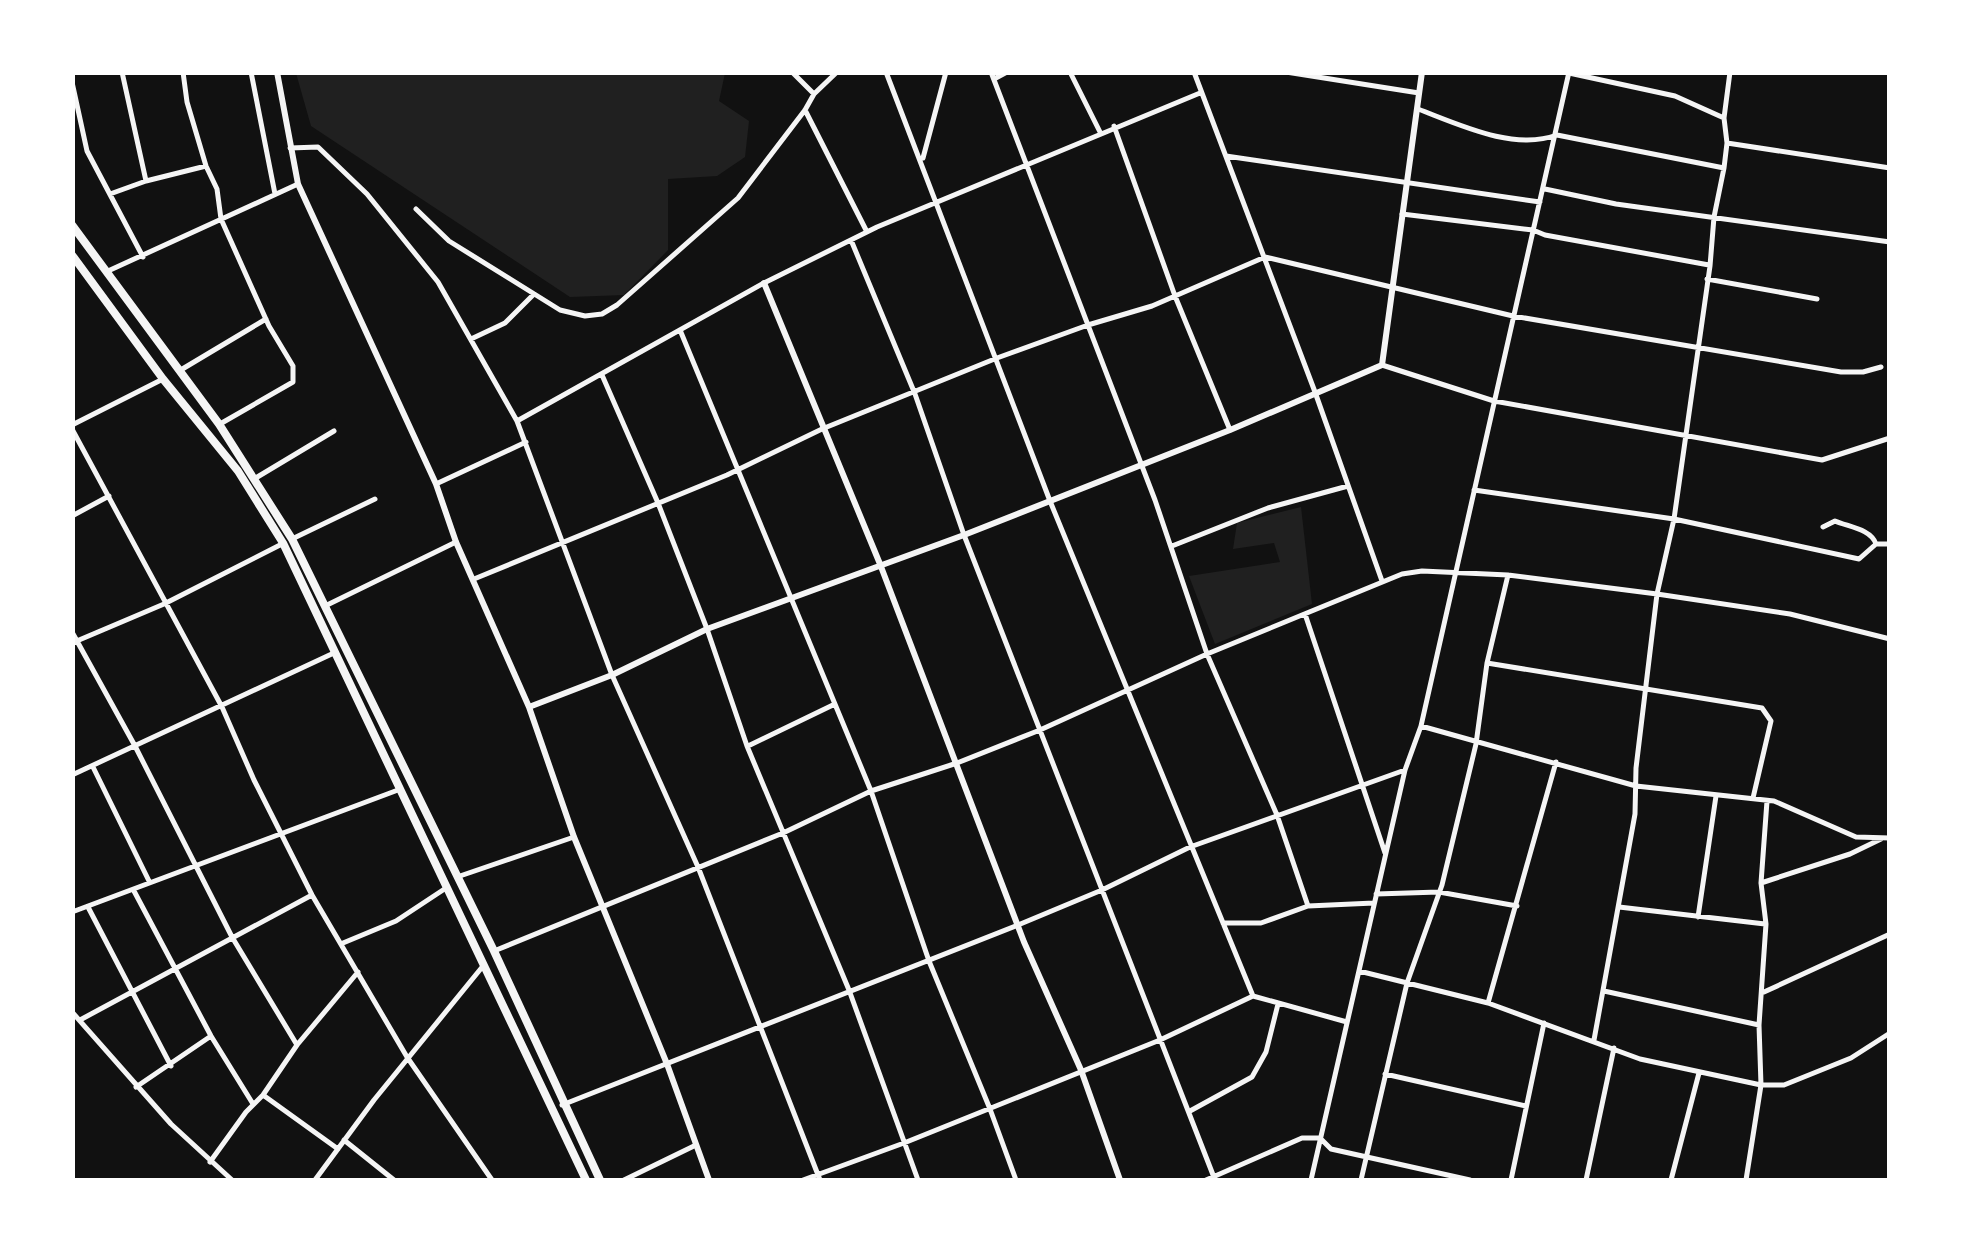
<svg xmlns="http://www.w3.org/2000/svg" width="1962" height="1253" viewBox="0 0 1962 1253" font-family="Signika,sans-serif">
	<style>
		.green { fill: #202020 }
		.lines { fill: none; stroke-linecap: round; stroke-linejoin: round }
		.minor { stroke: #f5f5f5; stroke-width: 5 }
		.tertiary { stroke: #f5f5f5; stroke-width: 6 }
		.trunk { stroke: #f5f5f5; stroke-width: 8 }
	</style>
	<rect width="100%" height="100%" fill="#111"/>
	<!-- green -->
	<path class="green" d="M296,73H725L719,101L749,121L745,157L717,176L668,179V250L624,295L570,297L311,126Z
		M1301,507L1312,604L1215,644L1189,576L1280,562L1274,543L1233,549L1237,523Z"/>
	<g class="lines">
		<!-- minor -->
		<path class="minor" d="M122,72L146,181
			M183,72L187,102L206,166L217,189L221,219L269,326L293,366V382L220,424
			M251,72L275,194
			M792,72L814,94
			M886,72L1050,501L1253,996
			M991,72L1155,500L1207,654L1277,815L1308,906
			M1070,72L1100,132
			M1194,72L1315,392L1382,581
			M1286,72L1419,93
			M1569,73L1675,96L1724,118
			M994,79L1007,72
			M72,82L87,151L143,257
			M1418,109C1460,125 1514,151 1557,135L1724,168
			M805,110L867,232
			M1114,126L1175,296L1230,430
			M1727,143L1890,168
			M290,148L318,147L367,194L438,282L517,421L612,675L698,867L820,1180
			M1226,156L1540,202
			M923,158L946,72
			M1545,189L1616,204L1890,242
			M110,194L146,181L206,166
			M416,209L449,241L560,310L585,316L602,314L617,305L738,198L805,110L814,94L837,72
			M1402,214L1533,230L1545,235L1709,265
			M851,240L915,394L964,535L1215,1180
			M108,271L298,184
			M1707,279L1817,299
			M680,330L871,791L929,961L990,1109L1016,1180
			M471,339L505,323L534,294
			M1382,365L1494,401L1822,460L1890,438
			M179,371L266,319
			M602,375L658,503L707,629L747,746L849,990L918,1180
			M517,421L764,283L877,227L1200,93
			M72,425L163,379
			M72,429L222,707L254,780L312,895L407,1057L492,1180
			M254,479L334,431
			M436,484L526,442
			M1474,490L1674,519L1859,559L1876,544H1890
			M72,516L109,496
			M1823,527L1835,521C1849,527 1871,529 1876,544
			M292,539L375,499
			M1172,546L1268,508L1348,486
			M474,579L727,475L822,429L997,358L1088,325L1152,306L1265,257L1513,316L1841,372H1863L1881,367
			M325,606L456,542
			M1305,614L1385,853
			M72,632L135,746L232,937L297,1045
			M72,643L164,604L282,544
			M1487,663L1762,708L1771,721L1753,798
			M1421,726L1636,786L1774,801L1856,837L1890,838
			M748,746L835,704
			M93,767L149,881
			M72,775L336,652
			M457,877L574,837
			M1761,883L1850,854L1881,839
			M134,891L211,1036L253,1104
			M1376,894L1439,892L1517,906
			M88,907L171,1066
			M1619,907L1765,924
			M72,912L398,790
			M1698,917L1716,796
			M1223,923H1261L1308,906L1374,903
			M343,943L396,921L446,888
			M494,951L783,833L871,791L957,763L1040,730L1207,654L1402,574L1422,571L1508,575L1657,594L1790,614L1890,639
			M1359,971L1488,1003L1640,1059L1761,1085H1784L1851,1058L1890,1033
			M1604,991L1759,1025
			M1764,992L1890,934
			M1488,1003L1556,762
			M72,1012L171,1124L232,1180
			M80,1020L312,895
			M1594,1040L1635,814L1636,768L1657,594L1674,519L1710,266L1714,217L1724,168L1727,143L1724,118L1730,72
			M1385,1074L1526,1106
			M136,1087L211,1036
			M263,1095L338,1149
			M562,1105L1018,925L1102,890L1190,847L1405,770
			M1190,1111L1252,1077L1266,1052L1278,1004
			M344,1140L394,1180
			M210,1162L246,1112L263,1095L297,1045L358,972
			M315,1180L374,1100L483,966
			M624,1180L696,1145
			M803,1180L904,1143L1160,1040L1253,996L1347,1022
			M1206,1180L1302,1138H1320L1331,1149L1470,1180
			M1311,1180L1405,770L1421,726L1569,72
			M1361,1180L1407,983L1442,885L1476,744L1487,663L1508,575
			M1511,1180L1544,1023
			M1586,1180L1614,1048
			M1671,1180L1699,1073
			M1746,1180L1761,1085L1759,1025L1766,924L1761,883L1767,801"/>
		<!-- tertiary -->
		<path class="tertiary" d="M277,72L298,184L436,484L456,542L529,707L574,837L667,1064L709,1180
			M764,283L880,564L1024,942L1081,1070L1120,1180
			M529,707L612,675L707,629L964,535L1230,430L1382,365L1422,72"/>
		<!-- trunk -->
		<path class="trunk" d="M72,225L219,424L292,539L494,951L600,1180
			M72,255L163,379L238,471L283,543L586,1180"/>
	</g>
	<!-- border -->
	<rect width="1962" height="1253" fill="none" stroke="#ffffff" stroke-width="150"/>
</svg>
